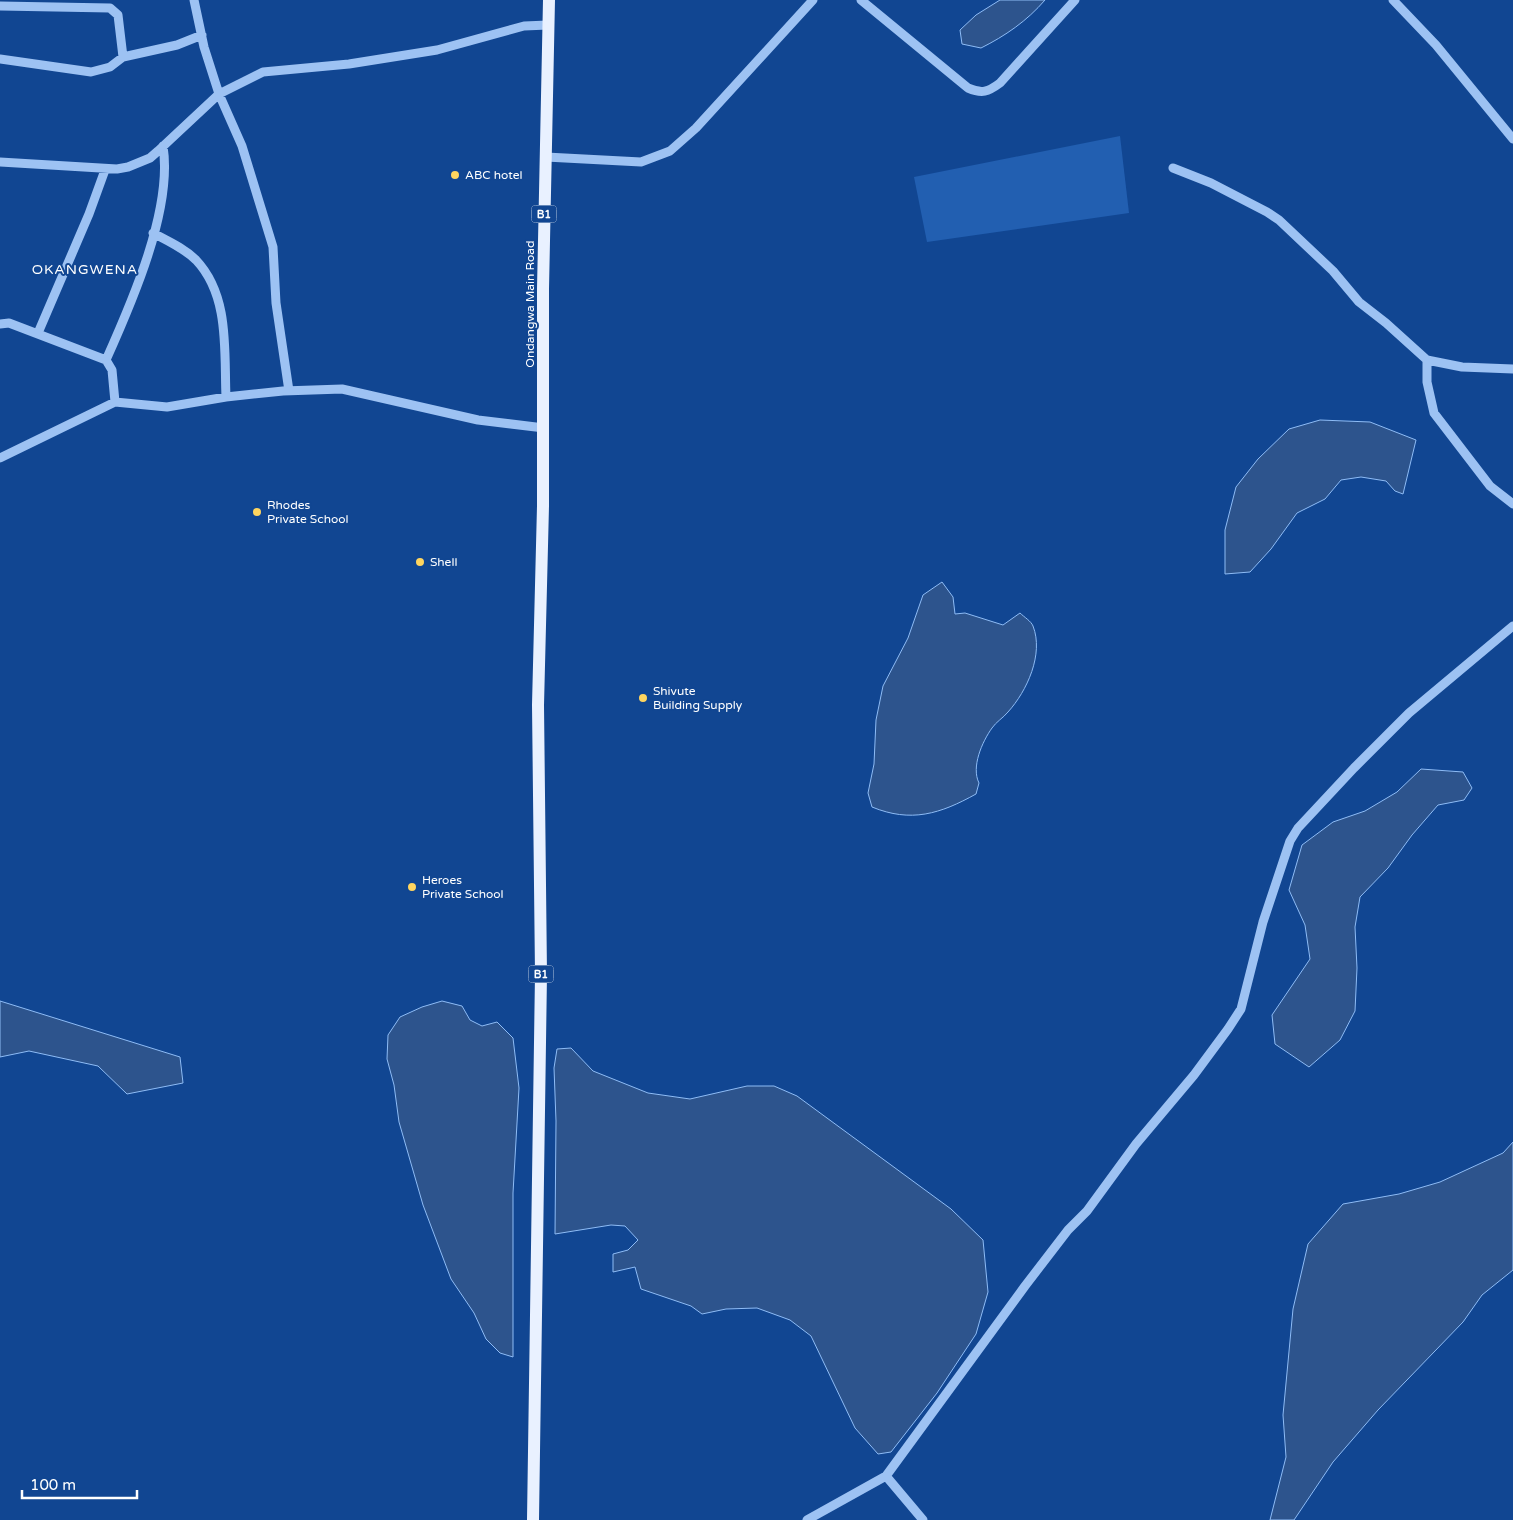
<svg xmlns="http://www.w3.org/2000/svg" width="1513" height="1520" viewBox="0 0 1513 1520" font-family="'Varela Round',sans-serif">
	<style>
		.green { fill: #225fb1 }
		.water { fill: #2d548d; stroke: #8ebcf6 }
		.lines { fill: none; stroke-linecap: round; stroke-linejoin: round }
		.minor { stroke: #9dc2f3; stroke-width: 9 }
		.major { stroke: #e9f1ff; stroke-width: 12 }
		.poi-dot { fill: #ffd55f; stroke: #114692; stroke-width: 2 }
		.labels { text-anchor: middle; stroke-width: 4; stroke-linejoin: round; paint-order: stroke }
		.shield { fill: #114692; stroke: #b8c8de; stroke-width: 1 }
		.shield-label { font-size: 11px; font-weight: bold; fill: #fff }
		.poi-label { font-size: 12px; fill: #fff; stroke: #114692; text-anchor: start }
		.street-label { font-size: 12px; fill: #fff; stroke: #114692 }
		.neighbourhood-label { font-size: 14px; letter-spacing: 1px; fill: #fff; stroke: #114692 }
	</style>
	<rect width="100%" height="100%" fill="#114692"/>
	<!-- green -->
	<path class="green" d="M1120,136L1129,213L927,242L914,177Z"/>
	<!-- water -->
	<path class="water" d="M1000,0H1045C1027,21 1005,36 981,48L962,44L960,30L976,15Z
		M1320,420L1370,422L1416,440L1403,494L1395,491L1386,481L1361,477L1341,480L1325,499L1297,513L1271,549L1250,572L1225,574V530L1236,487L1258,459L1289,429Z
		M942,582L953,597L955,614L965,613L1003,625L1020,613C1024,617 1031,621 1033,626C1044,654 1027,691 1008,712C1003,718 996,722 992,728C982,742 971,767 979,783L976,794C940,814 911,823 872,807L868,793L874,764L876,720L883,686L908,638L923,595Z
		M1421,769L1463,772L1472,788L1464,800L1438,805L1412,835L1388,868L1360,897L1355,927L1357,968L1355,1011L1340,1040L1309,1067L1275,1044L1272,1015L1310,959L1305,925L1289,890L1302,845L1333,822L1365,811L1397,792Z
		M0,1001L180,1057L183,1083L127,1094L98,1066L29,1051L0,1057Z
		M442,1001L462,1006L470,1020L482,1026L497,1022L513,1038L519,1088L513,1193V1357L500,1353L486,1339L474,1313L451,1279L423,1205L399,1122L394,1085L387,1059L388,1035L400,1017L422,1007Z
		M571,1048L593,1071L648,1093L690,1099L747,1086H774L797,1096L951,1209L983,1240L988,1292L976,1334L937,1393L891,1452L878,1454L855,1428L811,1336L790,1320L757,1308L726,1309L702,1314L691,1306L641,1289L635,1267L613,1272V1254L628,1250L638,1240L625,1226L611,1225L555,1234L556,1121L554,1068L557,1049Z
		M1513,1142V1270L1482,1295L1463,1322L1378,1410L1333,1462L1294,1520H1270L1286,1457L1283,1415L1293,1309L1308,1244L1343,1204L1399,1194L1440,1182L1503,1153Z"/>
	<g class="lines">
		<!-- minor -->
		<path class="minor" d="M194,0L204,47L219,94L242,146L273,247L276,303L289,391
			M861,0L968,88C982,94 988,92 1000,83L1075,0
			M1393,0L1436,45L1513,139
			M0,6L110,8L118,15L123,57
			M0,59L91,72L110,67L123,57L177,45L202,35
			M546,157L641,162L670,151L696,128L813,0
			M0,162L117,169L128,167L150,158L158,151L219,94L263,72L349,64L437,50L524,26L548,25
			M1173,168L1211,183L1267,212L1279,220L1333,271L1359,302L1386,323L1427,360L1462,367L1513,369
			M153,233C168,241 184,248 196,260C230,296 224,351 226,397
			M0,324L9,323L106,360L112,370L115,402
			M38,333L89,214L105,170
			M106,360C132,302 173,209 163,146
			M1427,360V382L1434,413L1490,486L1513,504
			M0,458L115,402L167,407L226,397L283,391L342,389L478,420L544,428
			M886,1476L923,1520
			M807,1520L886,1476L1025,1286L1068,1230L1087,1211L1136,1144L1194,1075L1228,1029L1241,1009L1263,922L1290,841L1298,828L1354,768L1409,713L1513,626"/>
		<!-- major -->
		<path class="major" d="M533,1520L541,974L538,705L543,506V289L549,0"/>
	</g>
	<!-- markers -->
	<g class="poi-dot">
		<circle cx="455" cy="175" r="5"/>
		<circle cx="257" cy="512" r="5"/>
		<circle cx="420" cy="562" r="5"/>
		<circle cx="643" cy="698" r="5"/>
		<circle cx="412" cy="887" r="5"/>
	</g>
	<g class="labels">
		<!-- shield labels -->
		<g class="shield">
			<rect x="531.5" y="205.5" width="25" height="17" rx="4"/>
			<rect x="528.5" y="965.5" width="25" height="17" rx="4"/>
		</g>
		<g class="shield-label">
			<text x="544" y="218">B1</text>
			<text x="541" y="978">B1</text>
		</g>
		<!-- poi labels -->
		<g class="poi-label">
			<text x="465" y="179">ABC hotel</text>
			<text x="267" y="509">Rhodes<tspan x="267" dy="14">Private School</tspan></text>
			<text x="430" y="566">Shell</text>
			<text x="653" y="695">Shivute<tspan x="653" dy="14">Building Supply</tspan></text>
			<text x="422" y="884">Heroes<tspan x="422" dy="14">Private School</tspan></text>
		</g>
		<!-- street labels -->
		<g class="street-label">
			<text transform="translate(530 304) rotate(-90)" y="4">Ondangwa Main Road</text>
		</g>
		<!-- neighbourhood labels -->
		<g class="neighbourhood-label">
			<text x="85" y="274">OKANGWENA</text>
		</g>
	</g>
	<!-- scale -->
	<path d="M22 1490v8h115v-8" fill="none" stroke="#ffffff" stroke-width="2.5"/>
	<text x="30" y="1490" font-size="15" fill="#ffffff" stroke="#114692" stroke-width="4" paint-order="stroke">100 m</text>
</svg>
